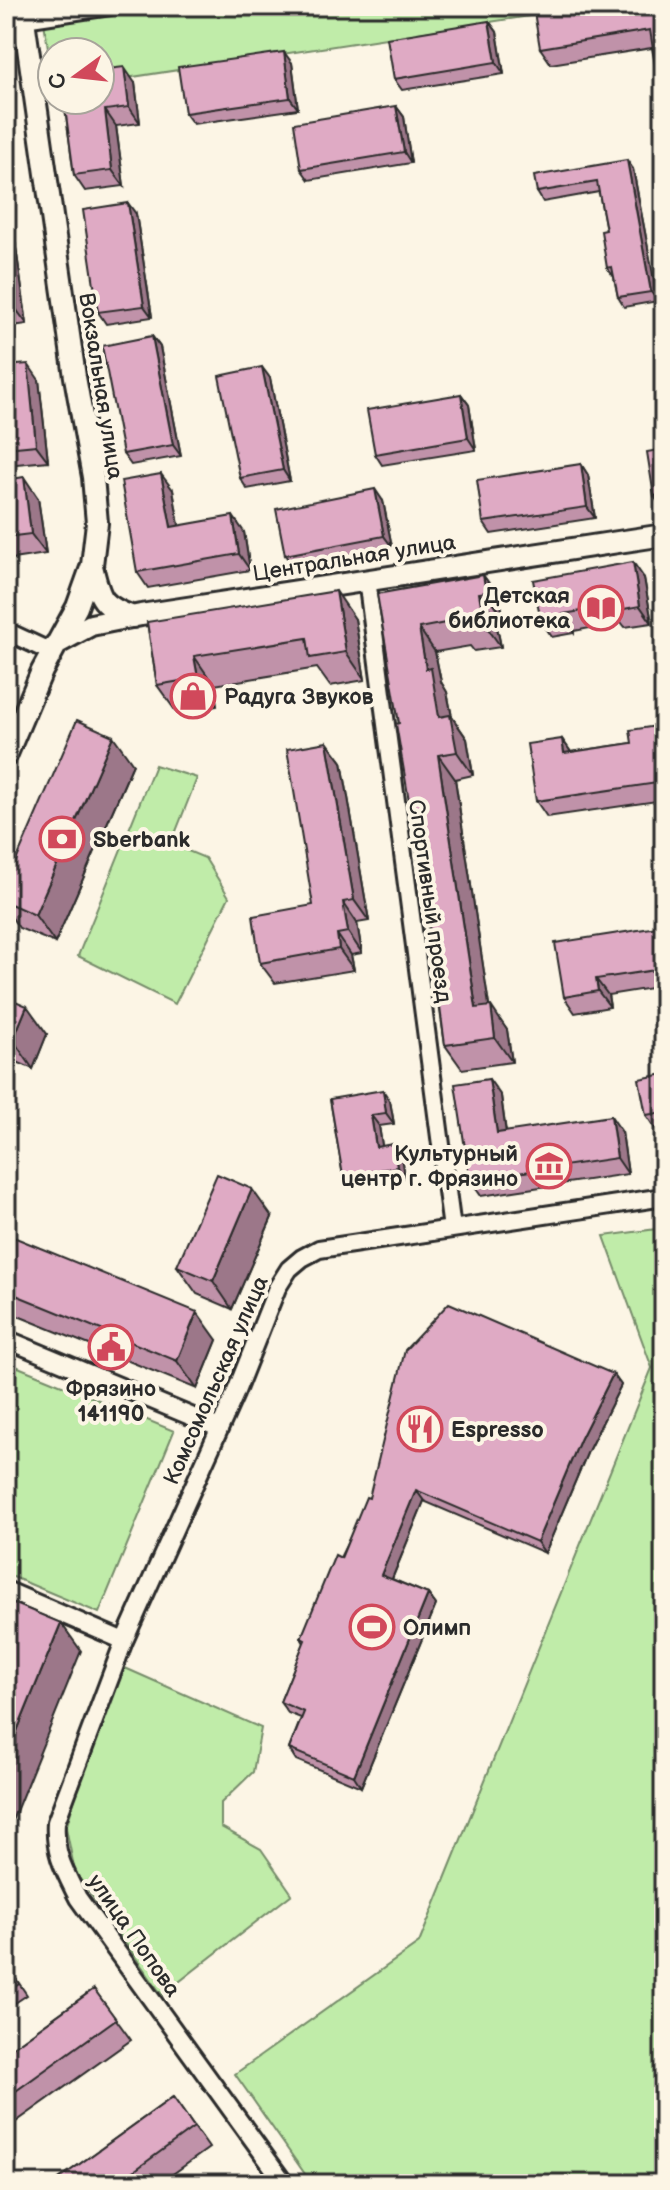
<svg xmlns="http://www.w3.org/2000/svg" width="670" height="2190" viewBox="0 0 670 2190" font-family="'Balsamiq Sans',sans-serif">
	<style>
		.green { fill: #c0eca9; stroke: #768c6a; stroke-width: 2 }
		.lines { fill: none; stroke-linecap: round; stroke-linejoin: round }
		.minor-casing { stroke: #2b2b2b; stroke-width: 22 }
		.tertiary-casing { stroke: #2b2b2b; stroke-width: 26 }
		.minor { stroke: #fcf5e5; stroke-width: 16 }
		.tertiary { stroke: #fcf5e5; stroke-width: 20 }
		.wall { fill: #c092a9; stroke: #2b2b2b; stroke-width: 2 }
		.shaded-wall { fill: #9c7789; stroke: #2b2b2b; stroke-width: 2 }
		.building { fill: #dfaac4; stroke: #2b2b2b; stroke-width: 2 }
		.labels { text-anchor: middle; stroke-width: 8; stroke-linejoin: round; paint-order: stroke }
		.street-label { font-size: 22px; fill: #2b2b2b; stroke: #fcf5e5 }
		.poi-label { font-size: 22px; font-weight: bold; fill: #2b2b2b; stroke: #fcf5e5; text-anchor: start }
	</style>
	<rect width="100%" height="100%" fill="#fcf5e5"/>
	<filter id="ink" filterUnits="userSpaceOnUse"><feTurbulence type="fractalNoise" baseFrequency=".0125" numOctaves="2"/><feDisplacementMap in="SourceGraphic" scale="16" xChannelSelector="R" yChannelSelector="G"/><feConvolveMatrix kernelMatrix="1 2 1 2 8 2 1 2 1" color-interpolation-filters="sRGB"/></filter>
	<g filter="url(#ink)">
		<!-- green -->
		<path class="green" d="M110,6H594L100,82V52H52V73L43,16Z
			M155,765L197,778L171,844L205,858L229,897L175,1004L78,956Z
			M664,1228V2184H312L235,2074L419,1943L652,1368L604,1236Z
			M6,1362L174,1431L99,1613L6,1574Z
			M116,1664L261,1728L253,1772L221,1803V1827L261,1849L292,1894L162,1995L75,1872L66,1828Z"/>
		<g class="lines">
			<!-- minor casing -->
			<g class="minor-casing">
				<path id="minor" d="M24,19L110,6
					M367,579L452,1229
					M6,631L51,652
					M6,1339L219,1428
					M6,1590L124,1641
					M285,2184L78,1898C64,1870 54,1854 56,1822L124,1641L235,1394L277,1288L289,1269L302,1258L319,1249L664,1197"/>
			</g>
			<!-- tertiary casing -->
			<g class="tertiary-casing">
				<path id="tertiary" d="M92,566C100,599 100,605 133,617
					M56,644L91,625L141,615L664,535
					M6,756L42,671L77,607L92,565L97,523L93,477L75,377L22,6"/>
			</g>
			<!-- minor -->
			<use href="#minor" class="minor"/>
			<!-- tertiary -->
			<use href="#tertiary" class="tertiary"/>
		</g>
		<!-- wall -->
		<path class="wall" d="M664,6V98L660,92L652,48L551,64L540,48Z
			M489,21L497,32L504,74L402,90L394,79Z
			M292,63L298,109L193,124L185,113Z
			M135,83L140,123L116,126L124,186L85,191L74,175L64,100Z
			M396,106L404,117L411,163L309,180L301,169Z
			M633,169L658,301L624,307L618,297L614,277L607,268L606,230L599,192L543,202L537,192Z
			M136,214L152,317L106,324L98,312Z
			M6,222L14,234L27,324L6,327Z
			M152,336L160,347L181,456L131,465L123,454Z
			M6,366L39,380L48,461L6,465Z
			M270,378L290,481L247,489L240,478Z
			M461,394L469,405L476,450L382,465L375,454Z
			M664,449V506L661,507L654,496Z
			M581,464L588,475L595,518L491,534L483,522Z
			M6,480L38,498L46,554L6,560Z
			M173,490L179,526L244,532L250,570L148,588L137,572Z
			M383,501L392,547L293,566L285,555Z
			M483,575L500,599L503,616L495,617L501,647L474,651L470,646L435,652L441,682L447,692L452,717L467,739L473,775L455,779L489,1006L507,1030L512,1062L462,1069L445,1045L399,723L377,594Z
			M644,578L652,623L625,627L621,622L574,631V633L552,637L541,621Z
			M355,619L365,680L330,686L317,668L214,685L217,706L177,713L157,685L147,622Z
			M664,725V800L547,817L536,801L562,739L571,752L632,743Z
			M327,742L342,762L369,921L357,923L362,953L351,955L354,970L275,983L260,963L313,905Z
			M133,764L55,943L19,928L6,909V884Z
			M664,926V986L608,995L610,1007L575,1013L564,997Z
			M6,997L47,1034L33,1069L17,1062L6,1090Z
			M664,1074V1135L660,1136L646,1115Z
			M501,1096L506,1132H622L628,1174L481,1196L470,1180Z
			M330,1099L390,1101L394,1124L379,1126L382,1146L401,1155L404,1178L350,1187L343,1176Z
			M272,1217L232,1309L197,1294L177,1266Z
			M6,1234L217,1340L197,1389L6,1311Z
			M613,1374L621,1385L588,1451L545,1553L424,1501L392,1579L428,1594L436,1605L361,1787L296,1760L289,1749L301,1718L288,1713L280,1702L304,1643L301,1638L369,1498Z
			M6,1964L27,1995L6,2009Z
			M94,1989L131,2040L6,2129V2052Z
			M173,2097L209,2148L159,2184H52Z"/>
		<!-- shaded-wall -->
		<path class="shaded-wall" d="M489,21L497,32L504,74L496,62Z
			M284,52L292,63L298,109L290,98Z
			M124,67L135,83L140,123L129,107Z
			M396,106L404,117L411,163L404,152Z
			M105,110L116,126L124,186L112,170Z
			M627,160L633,169L658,301L651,292Z
			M128,203L136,214L152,317L144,306Z
			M6,222L14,234L27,324L13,305L6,254Z
			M152,336L160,347L181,456L173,445Z
			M28,364L39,380L48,461L36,445Z
			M262,367L270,378L290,481L283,470Z
			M461,394L469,405L476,450L468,438Z
			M581,464L588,475L595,518L587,507Z
			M161,474L173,490L182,543L171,527Z
			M24,477L38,498L46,554L31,534Z
			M375,489L383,501L392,547L384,536Z
			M233,516L244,532L250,570L239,554Z
			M633,562L644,578L652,623L640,606Z
			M483,575L500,599L503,616L486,592Z
			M336,591L355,619L365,680L346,652Z
			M479,593L495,617L501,647L484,623Z
			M563,614L574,631V633L563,617Z
			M419,628L435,652L441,682L447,692L452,717L467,739L473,775L457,752L439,717L426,669Z
			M194,656L214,685L217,706L198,678Z
			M113,736L133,764L55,943L35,915Z
			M562,739L573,755L564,753Z
			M327,742L342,762L369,921L354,900Z
			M438,755L455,779L493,1032L476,1008Z
			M343,902L357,923L362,953L348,932Z
			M337,934L351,955L354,970L339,949Z
			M596,979L608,995L610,1007L598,991Z
			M27,1006L47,1034L33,1069L13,1040Z
			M491,1006L507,1030L512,1062L495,1038Z
			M6,1046L17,1062L6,1090Z
			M489,1079L501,1096L508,1149L497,1133Z
			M383,1090L390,1101L394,1124L386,1113Z
			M371,1115L379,1126L384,1158L376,1147Z
			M611,1116L622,1132L628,1174L617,1158Z
			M393,1144L401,1155L404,1178L397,1167Z
			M252,1189L272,1217L232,1309L213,1281Z
			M197,1312L217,1340L197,1389L177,1361Z
			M613,1374L621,1385L588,1451L545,1553L537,1542L580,1440Z
			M416,1490L424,1501L389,1586L381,1575Z
			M428,1594L436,1605L361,1787L354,1776Z
			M61,1623L81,1651L8,1831L6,1829V1758Z"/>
		<!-- building -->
		<path class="building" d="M533,6H664V91L660,92L650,30L540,48Z
			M489,21L496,62L394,79L387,38Z
			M284,52L290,98L185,113L178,67Z
			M124,67L129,107L105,110L112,170L74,175L64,100H100V70Z
			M396,106L404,152L301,169L294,123Z
			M627,160L651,292L618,297L612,267L607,268L601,231L606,230L597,182L537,192L534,176Z
			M128,203L144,306L98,312L83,210Z
			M6,254L13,305L6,306Z
			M152,336L173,445L123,454L102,346Z
			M28,364L36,445L6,448V366Z
			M262,367L283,470L240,478L219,376Z
			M461,394L468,438L375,454L367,410Z
			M664,449V494L654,496L647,452Z
			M581,464L587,507L483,522L477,480Z
			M161,474L171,527L233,516L239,554L137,572L121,481Z
			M24,477L31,534L6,537V480Z
			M375,489L384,536L285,555L276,509Z
			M633,562L640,606L613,611L612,606L563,614V617L541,621L533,580Z
			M483,575L486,592L479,593L484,623L457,627L456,621L419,628L426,669L431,668L439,717L450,715L457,752L438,755L476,1008L491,1006L495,1038L445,1045L425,895L396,724L399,723L377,594Z
			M336,591L346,652L310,658L307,638L194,656L198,678L157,685L147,622Z
			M77,720L113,736L35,915L6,902V884Z
			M664,725V782L536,801L527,744L562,739L564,753L632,743L630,730Z
			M327,742L354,900L343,902L348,932L337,934L339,949L260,963L253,916L313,905L287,749Z
			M664,926V983L662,969L596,979L598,991L564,997L555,943Z
			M6,997L27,1006L13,1040L6,1038Z
			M664,1074V1112L646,1115L639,1079Z
			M489,1079L497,1133L611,1116L617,1158L470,1180L455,1084Z
			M383,1090L386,1113L371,1115L376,1147L393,1144L397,1167L343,1176L330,1099Z
			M217,1174L252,1189L213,1281L177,1266Z
			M6,1234L197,1312L177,1361L6,1291Z
			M449,1303L613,1374L580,1440L537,1542L416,1490L381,1575L428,1594L354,1776L289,1749L304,1712L280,1702L305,1640L301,1638L335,1555L341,1558L366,1497L369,1498L405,1350Z
			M6,1600L61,1623L6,1758V1664L9,1656L6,1655Z
			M6,1964L19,1984L6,1993Z
			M94,1989L116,2019L6,2098V2052Z
			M173,2097L194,2127L116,2184H52Z"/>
	</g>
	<!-- icons -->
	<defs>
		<g id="library-ring" transform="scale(2.3)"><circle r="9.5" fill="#fcf5e5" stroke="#d1495b" stroke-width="1.5"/><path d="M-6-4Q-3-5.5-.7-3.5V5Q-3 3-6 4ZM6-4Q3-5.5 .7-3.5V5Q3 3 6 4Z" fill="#d1495b"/></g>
		<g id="shop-ring" transform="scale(2.3)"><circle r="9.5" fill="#fcf5e5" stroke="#d1495b" stroke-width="1.5"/><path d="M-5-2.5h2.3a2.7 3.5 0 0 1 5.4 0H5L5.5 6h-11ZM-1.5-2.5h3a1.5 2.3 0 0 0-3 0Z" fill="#d1495b"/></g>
		<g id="bank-ring" transform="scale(2.3)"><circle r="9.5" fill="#fcf5e5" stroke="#d1495b" stroke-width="1.5"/><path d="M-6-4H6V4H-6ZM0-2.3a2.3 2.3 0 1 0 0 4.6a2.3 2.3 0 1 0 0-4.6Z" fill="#d1495b"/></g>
		<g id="museum-ring" transform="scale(2.3)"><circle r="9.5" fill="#fcf5e5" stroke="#d1495b" stroke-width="1.5"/><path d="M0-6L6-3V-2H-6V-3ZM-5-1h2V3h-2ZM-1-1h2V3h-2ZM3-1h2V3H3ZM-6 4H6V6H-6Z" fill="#d1495b"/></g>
		<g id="civic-ring" transform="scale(2.3)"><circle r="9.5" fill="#fcf5e5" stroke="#d1495b" stroke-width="1.5"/><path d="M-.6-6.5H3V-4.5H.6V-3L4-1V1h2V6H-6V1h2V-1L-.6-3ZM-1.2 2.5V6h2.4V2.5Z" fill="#d1495b"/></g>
		<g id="restaurant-ring" transform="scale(2.3)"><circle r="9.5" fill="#fcf5e5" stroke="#d1495b" stroke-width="1.5"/><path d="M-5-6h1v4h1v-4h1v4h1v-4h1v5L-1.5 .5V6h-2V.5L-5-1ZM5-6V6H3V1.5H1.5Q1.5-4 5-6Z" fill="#d1495b"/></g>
		<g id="stadium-ring" transform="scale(2.3)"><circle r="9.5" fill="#fcf5e5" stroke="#d1495b" stroke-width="1.5"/><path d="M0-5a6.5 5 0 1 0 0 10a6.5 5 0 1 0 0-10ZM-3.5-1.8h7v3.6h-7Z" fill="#d1495b"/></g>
	</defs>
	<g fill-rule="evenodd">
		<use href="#library-ring" x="601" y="608"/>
		<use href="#shop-ring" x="193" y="696"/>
		<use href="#bank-ring" x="62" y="839"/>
		<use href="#museum-ring" x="549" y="1166"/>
		<use href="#civic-ring" x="111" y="1347"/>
		<use href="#restaurant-ring" x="420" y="1429"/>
		<use href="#stadium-ring" x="372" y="1627"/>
	</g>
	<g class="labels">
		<!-- street labels -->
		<g class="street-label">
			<text transform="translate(102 386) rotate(81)" y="8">Вокзальная улица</text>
			<text transform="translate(354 557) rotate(-9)" y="8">Центральная улица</text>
			<text transform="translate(431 901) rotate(82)" y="8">Спортивный проезд</text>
			<text transform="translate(215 1380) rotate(-66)" y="8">Комсомольская улица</text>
			<text transform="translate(135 1935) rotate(55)" y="8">улица Попова</text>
		</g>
		<!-- poi labels -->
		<g class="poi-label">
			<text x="570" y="603" text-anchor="end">Детская<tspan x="570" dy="25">библиотека</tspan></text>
			<text x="224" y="704">Радуга Звуков</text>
			<text x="93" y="847">Sberbank</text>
			<text x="518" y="1161" text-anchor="end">Культурный<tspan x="518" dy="25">центр г. Фрязино</tspan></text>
			<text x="111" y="1396" text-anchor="middle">Фрязино<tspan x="111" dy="25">141190</tspan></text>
			<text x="451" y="1437">Espresso</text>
			<text x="403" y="1635">Олимп</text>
		</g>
	</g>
	<!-- margin -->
	<rect width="670" height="2190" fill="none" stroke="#fcf5e5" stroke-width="32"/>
	<rect x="16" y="16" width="638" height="2158" fill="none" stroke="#2b2b2b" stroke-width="3" filter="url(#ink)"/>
	<!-- north arrow -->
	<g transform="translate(76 76) rotate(255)"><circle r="38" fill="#fcf5e5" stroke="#a8a49b" stroke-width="2"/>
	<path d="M0-6L14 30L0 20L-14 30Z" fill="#d1495b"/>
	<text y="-12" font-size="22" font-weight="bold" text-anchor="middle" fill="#2b2b2b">С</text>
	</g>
</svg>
